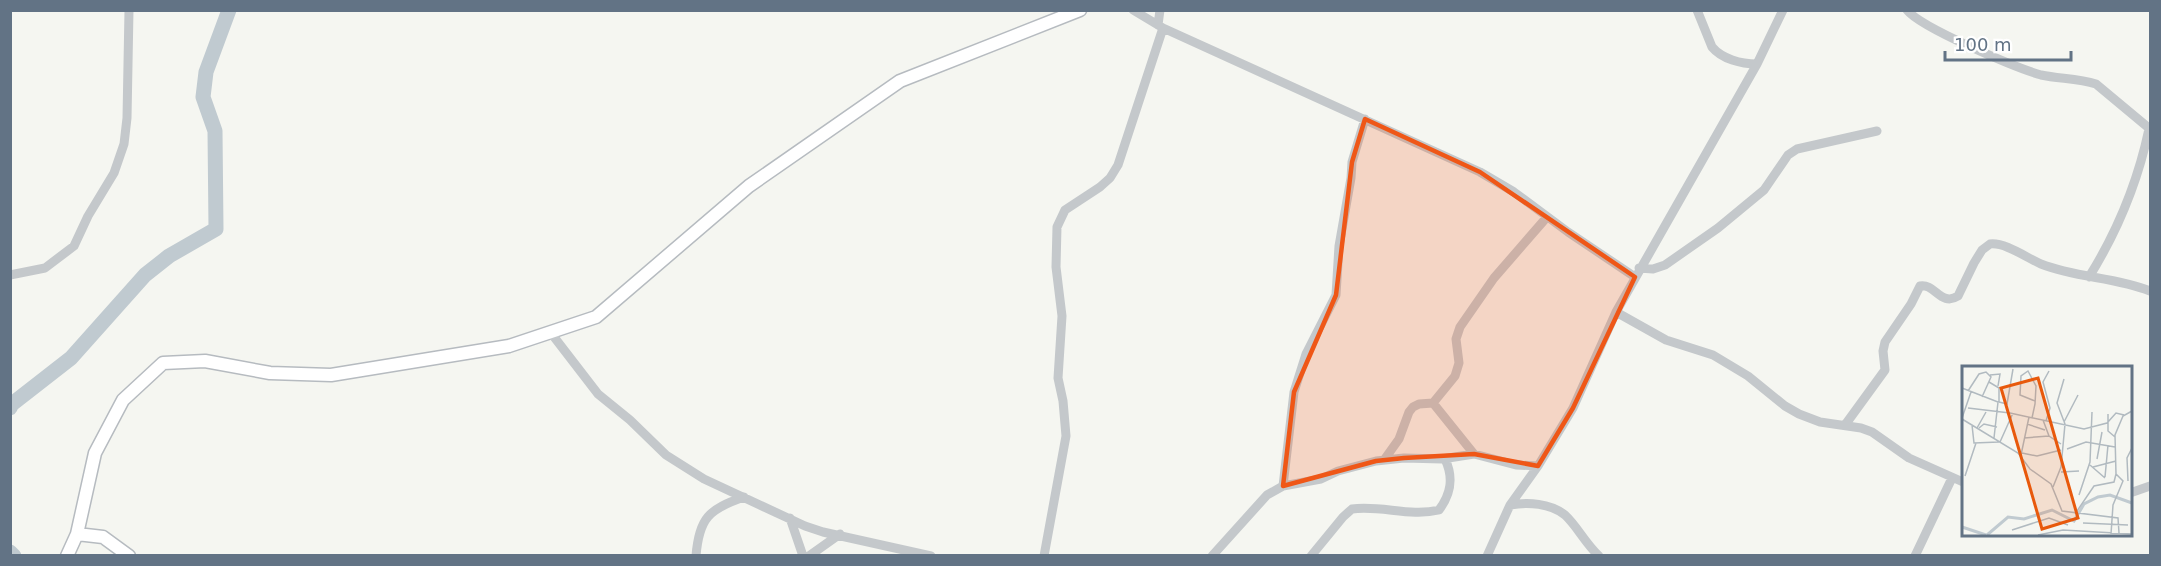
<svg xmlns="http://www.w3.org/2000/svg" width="2161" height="566" viewBox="0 0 2161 566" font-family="'DejaVu Sans',sans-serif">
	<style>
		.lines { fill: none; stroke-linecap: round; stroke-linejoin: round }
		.river { stroke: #c0cad0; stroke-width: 15 }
		.secondary-casing { stroke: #b6bbc0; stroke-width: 15 }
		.street { stroke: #c4c8cb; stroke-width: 9 }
		.secondary { stroke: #fff; stroke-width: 12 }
		.marked { fill: #ef5717; fill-opacity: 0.2; stroke: #ef5717; stroke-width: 4.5; stroke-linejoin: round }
		.inset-river { fill: none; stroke: #c0cad0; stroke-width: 3 }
		.inset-road { fill: none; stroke: #b1bac0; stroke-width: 1.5 }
		.view { fill: #e8590c; fill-opacity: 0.15; stroke: #e8590c; stroke-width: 3 }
		.inset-edge { fill: none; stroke: #627385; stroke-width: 3 }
	</style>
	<rect width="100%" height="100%" fill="#f5f6f1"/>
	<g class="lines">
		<!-- river -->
		<path class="river" d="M10,408L12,404L71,358L145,275L169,256L216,229L215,131L203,97L206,72L229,10
			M10,552L14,556"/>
		<!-- secondary casing -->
		<g class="secondary-casing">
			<path id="secondary" d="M77,534L103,537L129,556
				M67,556L77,534L95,453L123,400L163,363L205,361L270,373L331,375L509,346L596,317L749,186L900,81L1080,10"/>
		</g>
		<!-- street -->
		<path class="street" d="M1133,10L1163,28L1480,172L1514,192L1568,232L1635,277
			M1697,10L1712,47C1722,59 1741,64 1757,64
			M1907,10C1921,28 2017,68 2041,75C2059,79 2078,78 2096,84L2150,129
			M1158,25L1160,10
			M1639,268L1653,269L1665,265L1718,228L1764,190L1788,155L1797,149L1877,131
			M10,275L45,268L74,246L88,216L114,173L124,144L127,118L129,10
			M2089,277C2117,232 2138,181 2149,129
			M1616,312L1666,340L1713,355L1748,376L1785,406L1799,414L1820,422L1861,428L1872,432L1909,458L1963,482
			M551,333L598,394L630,420L666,455L704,479L805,526L823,532L931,556
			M1433,403L1474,454
			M1845,425L1885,370L1883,351L1885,342L1911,304L1920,286C1935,283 1941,307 1958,296L1974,263L1982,250L1990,244C2005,242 2027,258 2041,264C2076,278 2116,277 2150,291
			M1384,460L1399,439L1409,412L1413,407L1419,404L1433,403L1455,376L1459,363L1456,339L1460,327L1494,278L1547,217
			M1283,486L1294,392L1306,354L1336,295L1339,246L1351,178L1352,162L1365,119
			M2130,493L2150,486
			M1510,505C1528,502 1550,503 1565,515C1577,526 1585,543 1599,556
			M790,518L803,556
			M696,556C699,518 709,509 744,497
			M809,556L840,534
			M1044,556L1066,436L1063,401L1058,378L1062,316L1056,267L1057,227L1065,210L1100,187L1110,178L1118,165L1163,28
			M1212,556L1267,495L1283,486L1321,479L1338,471L1376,461L1404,458L1442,459L1474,454L1516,465L1538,466
			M1311,556L1343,517L1352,509C1381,505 1410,517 1439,510C1451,494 1454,478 1445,459
			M1487,556L1510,505L1538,466L1573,408L1616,312L1757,64L1783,10
			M1915,556L1952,478"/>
		<!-- secondary -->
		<use href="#secondary" class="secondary"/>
	</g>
	<!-- marked area -->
	<path class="marked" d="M1365,119L1480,172L1635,277L1573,408L1538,466L1474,454L1404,458L1376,461L1283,486L1294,392L1336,295L1352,162Z"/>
	<!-- overview -->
	<g transform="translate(1962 366)">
		<rect width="170" height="170" fill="#f5f6f1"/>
		<path class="inset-river" d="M0,161L24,169M25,169L46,151L62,153L90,144L112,155L122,138L136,131L148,129L170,137"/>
		<path class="inset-road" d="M28,9L38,8L36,20M27,16L37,22V36M0,22L36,36L32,72M6,25L17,8L24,6L29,11L20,31M37,36L45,38L51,3M6,42L48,47L122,63L145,57L154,47L162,49M146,48V65L153,71M0,52L9,26M70,52L73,38L74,20L66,5L59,10L58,29L73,35M0,53L56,87L68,103L89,118L100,145L156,152L157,167M81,54L87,70L99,78M84,55L88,42L81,16L87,5M102,56L116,29M65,58L83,64M10,59L12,77L37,76M15,62L24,46M17,62L22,58L35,61M62,72L87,70M38,76L51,47M105,83L124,76L153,81M60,87L75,90L99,84M59,89L67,51M135,93L140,66M128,99L143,112M131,101L154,95M99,106L117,105M3,110L14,77M143,111L146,79M166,115L165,92L170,82M91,121L99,101L103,58L95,37L102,13M117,129L128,96L130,46M113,148L132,120L152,116L154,108M121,157L166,159M50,164L87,152L106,159M149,168L151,139L161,115L154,108L153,69L161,50L170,45M76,169L101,164L170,168"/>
		<path class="view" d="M76,12L116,152L80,163L39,22Z"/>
		<rect width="170" height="170" class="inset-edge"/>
	</g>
	<!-- border -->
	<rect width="2161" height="566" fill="none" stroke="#627385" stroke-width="24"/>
	<!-- scale -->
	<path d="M1945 51v9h126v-9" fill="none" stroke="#627385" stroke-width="3"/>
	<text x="1954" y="51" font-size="18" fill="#627385" stroke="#ffffff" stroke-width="4.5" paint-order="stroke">100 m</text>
</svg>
